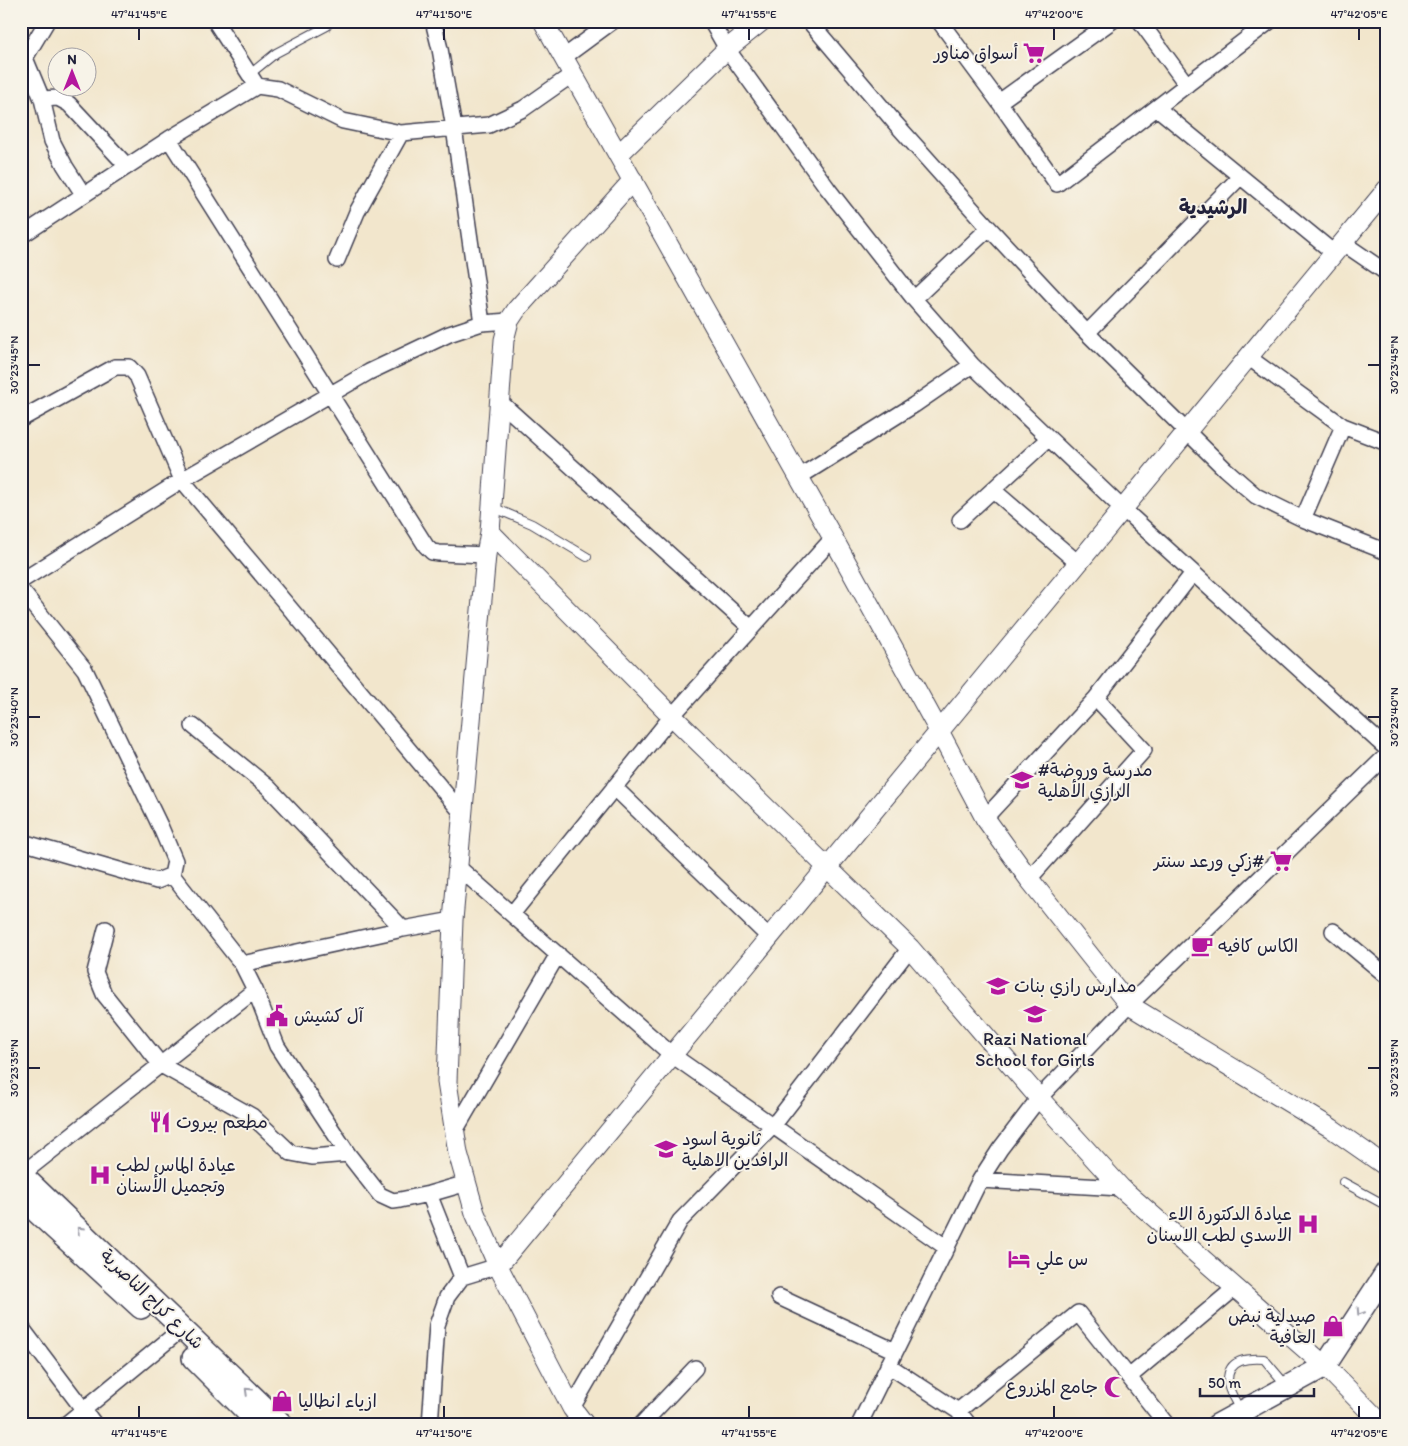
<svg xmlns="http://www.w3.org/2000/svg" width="1408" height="1446" viewBox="0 0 1408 1446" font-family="Itim,'Playpen Sans Arabic',sans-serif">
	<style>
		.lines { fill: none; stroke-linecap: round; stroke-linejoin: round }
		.service-casing { stroke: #413f51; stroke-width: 10 }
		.minor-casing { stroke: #413f51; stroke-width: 18 }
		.tertiary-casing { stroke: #413f51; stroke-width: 21 }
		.secondary-casing { stroke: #413f51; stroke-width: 24 }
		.service { stroke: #fff; stroke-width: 8 }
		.minor { stroke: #fff; stroke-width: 15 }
		.tertiary { stroke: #fff; stroke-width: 19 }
		.secondary { stroke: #fff; stroke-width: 21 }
		.oneway { stroke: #9c9ca7 }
		.ticks { fill: none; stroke: #22223b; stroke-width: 2 }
		.labels { text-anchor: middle; stroke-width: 4; stroke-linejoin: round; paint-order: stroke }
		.poi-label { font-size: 18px; fill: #22223b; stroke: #f7f3e8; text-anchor: start }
		.street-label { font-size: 18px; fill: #22223b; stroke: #f7f3e8 }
		.quarter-label { font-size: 20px; font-weight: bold; fill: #22223b; stroke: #f7f3e8 }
		.neatline { fill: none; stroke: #22223b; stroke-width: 2 }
		.ticks-label { font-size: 12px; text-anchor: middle; fill: #22223b }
	</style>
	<rect width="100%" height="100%" fill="#f7f3e8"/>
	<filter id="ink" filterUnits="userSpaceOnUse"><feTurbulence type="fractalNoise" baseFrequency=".02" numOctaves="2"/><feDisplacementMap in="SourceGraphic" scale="10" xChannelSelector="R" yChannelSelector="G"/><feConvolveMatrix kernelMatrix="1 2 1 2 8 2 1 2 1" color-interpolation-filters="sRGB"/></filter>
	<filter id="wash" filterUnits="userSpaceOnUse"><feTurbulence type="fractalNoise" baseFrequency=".0096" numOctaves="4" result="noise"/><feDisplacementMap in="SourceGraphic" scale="20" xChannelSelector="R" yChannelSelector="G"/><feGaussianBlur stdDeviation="1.12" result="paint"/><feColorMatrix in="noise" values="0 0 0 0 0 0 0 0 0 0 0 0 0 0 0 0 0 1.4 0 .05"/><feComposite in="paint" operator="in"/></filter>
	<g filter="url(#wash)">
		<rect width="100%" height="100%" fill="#f2e6cc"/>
	</g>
	<g filter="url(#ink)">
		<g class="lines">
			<!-- service casing -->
			<g class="service-casing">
				<path id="service" d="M250,74L276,53L327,26
					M492,507L532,524L587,557
					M1343,1182L1387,1206
					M1240,1410C1236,1402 1227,1389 1228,1380C1228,1359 1248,1358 1264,1359L1286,1385
					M565,1425L577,1415"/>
			</g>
			<!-- minor casing -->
			<g class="minor-casing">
				<path id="minor" d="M215,21L257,86
					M433,21L440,49L454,128L482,323
					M711,21L727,49L828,189L914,299L972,365L1123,509L1387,749
					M809,21L896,124L989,228L1087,333L1225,469L1256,496L1303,519L1387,552
					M939,21L999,102L1057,184L1270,21
					M1140,21L1187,85
					M21,54L25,58L42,99L52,141L65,166L83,194
					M564,57L613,21
					M25,58L47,21
					M42,99L58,98L69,104L127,166
					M999,102L1112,21
					M1157,108L1334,253
					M169,139L426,546L432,552L439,553L486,555
					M21,236L169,139L257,86L278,89L343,121L401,133L489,125L523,109L573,74
					M1343,243L1387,273
					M337,260L357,212L401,133
					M914,299L989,228
					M1087,333L1240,177
					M1248,357L1343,426L1387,443
					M499,401L751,628
					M21,419L115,367H129L137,376L182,480L462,813
					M799,477L914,405L972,365
					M993,490L1078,563
					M1303,519L1343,426
					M960,520L1049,438
					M21,581L182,480L369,372L449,334L482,323L509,321
					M21,590L85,670L161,828L175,861L172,875L242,964L255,990L277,1046L348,1154L380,1195L393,1201L400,1200L429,1194L467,1183
					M193,726L268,787L403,929
					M614,787L769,937
					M985,818L1096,698L1193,573
					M29,844L157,881L172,875
					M459,868L672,1055L947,1248
					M1029,879L1144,750L1096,698
					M512,914L672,716L833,538
					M106,929L95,972L104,994L161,1065L252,1116L291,1153L312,1157L348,1154
					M1333,931L1387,976
					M242,964L403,929L453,920
					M455,1131L558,954
					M22,1174L255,990
					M980,1180L1121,1188
					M429,1194L462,1277L447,1297L437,1325L430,1425
					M462,1277L498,1266
					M779,1297L895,1351
					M21,1327L95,1425
					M888,1365L958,1411L969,1425
					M1129,1377L1235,1288
					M572,1408L680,1221L773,1126L910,948
					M958,1411L1078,1313L1167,1425
					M65,1425L172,1337
					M641,1425L695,1368
					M859,1425L980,1180L1000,1149L1039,1098L1129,1005L1387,755"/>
			</g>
			<!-- tertiary casing -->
			<g class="tertiary-casing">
				<path id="tertiary" d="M543,21L833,538L939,731L985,818L1029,879L1129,1005L1331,1128L1387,1167
					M618,155L727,49L762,21
					M490,532L672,716L910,948L1039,1098L1121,1188L1325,1366L1383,1425
					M498,1266L1387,189
					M585,1425L572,1408L498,1266L475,1213L458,1153L447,1082L453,920L486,555L490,532L504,340L509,321L517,309L633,180"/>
			</g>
			<!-- secondary casing -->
			<g class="secondary-casing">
				<path id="secondary" d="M21,1174L283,1425
					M21,1198L141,1308
					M193,1358L260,1425
					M1217,1425L1325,1366L1387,1271"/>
			</g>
			<!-- service -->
			<use href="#service" class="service"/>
			<!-- minor -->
			<use href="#minor" class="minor"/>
			<!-- tertiary -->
			<use href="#tertiary" class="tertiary"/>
			<!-- secondary -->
			<use href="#secondary" class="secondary"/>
		</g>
		<!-- one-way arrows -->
		<defs><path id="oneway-chevron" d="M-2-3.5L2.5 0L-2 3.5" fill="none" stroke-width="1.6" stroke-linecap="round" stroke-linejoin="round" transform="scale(1.25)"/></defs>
		<g class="oneway">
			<use href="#oneway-chevron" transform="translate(80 1230) rotate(-136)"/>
			<use href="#oneway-chevron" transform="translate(1360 1312) rotate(123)"/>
			<use href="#oneway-chevron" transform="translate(248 1391) rotate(-136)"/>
		</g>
	</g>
	<!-- ticks -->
	<path class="ticks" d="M139,28V40M444,28V40M749,28V40M1054,28V40M1359,28V40M28,365H40M1368,365H1380M28,717H40M1368,717H1380M28,1068H40M1368,1068H1380M139,1406V1418M444,1406V1418M749,1406V1418M1054,1406V1418M1359,1406V1418"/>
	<!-- icons -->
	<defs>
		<g id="supermarket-bare" transform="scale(1.725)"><path d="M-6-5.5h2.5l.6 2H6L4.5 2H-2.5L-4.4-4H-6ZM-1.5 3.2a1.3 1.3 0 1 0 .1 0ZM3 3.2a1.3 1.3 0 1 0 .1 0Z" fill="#b5179e" stroke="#f7f3e8" stroke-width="2.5" paint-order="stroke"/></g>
		<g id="school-bare" transform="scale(1.725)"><path d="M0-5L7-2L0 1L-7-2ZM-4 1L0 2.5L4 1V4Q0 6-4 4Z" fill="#b5179e" stroke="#f7f3e8" stroke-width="2.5" paint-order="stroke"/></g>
		<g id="cafe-bare" transform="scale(1.725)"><path d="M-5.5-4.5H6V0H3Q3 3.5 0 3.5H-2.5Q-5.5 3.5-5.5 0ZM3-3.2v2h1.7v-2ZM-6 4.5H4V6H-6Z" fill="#b5179e" stroke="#f7f3e8" stroke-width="2.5" paint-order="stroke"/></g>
		<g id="civic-bare" transform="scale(1.725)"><path d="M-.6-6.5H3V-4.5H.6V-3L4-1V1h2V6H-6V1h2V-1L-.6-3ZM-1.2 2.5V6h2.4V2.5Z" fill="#b5179e" stroke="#f7f3e8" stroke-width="2.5" paint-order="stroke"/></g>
		<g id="restaurant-bare" transform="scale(1.725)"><path d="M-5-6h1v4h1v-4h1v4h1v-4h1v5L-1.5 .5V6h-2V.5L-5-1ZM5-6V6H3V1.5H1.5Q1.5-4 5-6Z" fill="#b5179e" stroke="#f7f3e8" stroke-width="2.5" paint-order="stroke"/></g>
		<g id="hospital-bare" transform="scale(1.725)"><path d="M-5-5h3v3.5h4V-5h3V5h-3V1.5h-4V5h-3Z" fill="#b5179e" stroke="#f7f3e8" stroke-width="2.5" paint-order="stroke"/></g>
		<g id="hotel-bare" transform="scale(1.725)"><path d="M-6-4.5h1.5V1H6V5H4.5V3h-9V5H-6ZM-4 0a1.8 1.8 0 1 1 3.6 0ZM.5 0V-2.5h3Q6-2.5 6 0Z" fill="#b5179e" stroke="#f7f3e8" stroke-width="2.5" paint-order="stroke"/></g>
		<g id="shop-bare" transform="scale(1.725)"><path d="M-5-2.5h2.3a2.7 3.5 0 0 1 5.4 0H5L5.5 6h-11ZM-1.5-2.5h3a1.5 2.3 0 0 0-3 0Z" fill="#b5179e" stroke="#f7f3e8" stroke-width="2.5" paint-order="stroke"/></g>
		<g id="mosque-bare" transform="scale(1.725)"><path d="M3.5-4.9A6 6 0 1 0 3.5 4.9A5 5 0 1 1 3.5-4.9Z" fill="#b5179e" stroke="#f7f3e8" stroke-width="2.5" paint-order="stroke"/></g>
	</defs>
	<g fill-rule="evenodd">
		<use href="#supermarket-bare" x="1034" y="53"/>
		<use href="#school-bare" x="1022" y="780"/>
		<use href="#supermarket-bare" x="1281" y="861"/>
		<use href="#cafe-bare" x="1202" y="946"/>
		<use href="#school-bare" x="998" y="986"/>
		<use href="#school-bare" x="1035" y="1014"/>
		<use href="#civic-bare" x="277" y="1016"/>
		<use href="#restaurant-bare" x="160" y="1122"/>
		<use href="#school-bare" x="666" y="1149"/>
		<use href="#hospital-bare" x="100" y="1175"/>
		<use href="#hospital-bare" x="1308" y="1224"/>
		<use href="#hotel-bare" x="1019" y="1259"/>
		<use href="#shop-bare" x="1333" y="1326"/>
		<use href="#mosque-bare" x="1115" y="1387"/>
		<use href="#shop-bare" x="282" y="1401"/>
	</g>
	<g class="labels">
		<!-- poi labels -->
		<g class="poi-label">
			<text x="1018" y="59" text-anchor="end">أسواق مناور</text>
			<text x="1038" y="776">#مدرسة وروضة<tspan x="1038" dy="21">الرازي الأهلية</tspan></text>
			<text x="1264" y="867" text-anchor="end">زكي ورعد سنتر#</text>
			<text x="1218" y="952">الكاس كافيه</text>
			<text x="1014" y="992">مدارس رازي بنات</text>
			<text x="294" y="1022">آل كشيش</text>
			<text x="1035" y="1045" text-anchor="middle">Razi National<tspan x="1035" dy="21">School for Girls</tspan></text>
			<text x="176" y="1128">مطعم بيروت</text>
			<text x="682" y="1145">ثانوية اسود<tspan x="682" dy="21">الرافدين الاهلية</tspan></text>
			<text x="116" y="1171">عيادة الماس لطب<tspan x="116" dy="21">وتجميل الأسنان</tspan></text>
			<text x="1292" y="1220" text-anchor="end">عيادة الدكتورة الاء<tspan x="1292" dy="21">الاسدي لطب الاسنان</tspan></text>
			<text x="1036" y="1265">س علي</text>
			<text x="1316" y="1322" text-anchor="end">صيدلية نبض<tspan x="1316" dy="21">العافية</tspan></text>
			<text x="1098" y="1393" text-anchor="end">جامع المزروع</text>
			<text x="298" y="1407">ازياء انطاليا</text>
		</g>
		<!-- street labels -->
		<g class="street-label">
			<text transform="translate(152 1299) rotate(44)" y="6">شارع كراج الناصرية</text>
		</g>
		<!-- quarter labels -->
		<g class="quarter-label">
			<text x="1213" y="214">الرشيدية</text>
		</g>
	</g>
	<!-- margin -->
	<rect width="1408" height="1446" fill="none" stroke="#f7f3e8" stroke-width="55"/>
	<!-- north arrow -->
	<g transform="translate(72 72)"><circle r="24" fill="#f7f3e8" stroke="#a29fa3"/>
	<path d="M0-4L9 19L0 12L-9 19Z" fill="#b5179e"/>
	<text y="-8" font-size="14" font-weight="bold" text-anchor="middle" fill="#22223b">N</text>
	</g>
	<!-- scale -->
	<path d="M1200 1388v8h114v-8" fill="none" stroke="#22223b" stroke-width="2.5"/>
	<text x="1208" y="1388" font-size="15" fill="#22223b" stroke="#f7f3e8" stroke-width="4" paint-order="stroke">50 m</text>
	<rect x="28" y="28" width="1352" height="1390" class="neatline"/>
	<g class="ticks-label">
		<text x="139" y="18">47°41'45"E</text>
		<text x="444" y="18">47°41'50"E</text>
		<text x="749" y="18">47°41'55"E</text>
		<text x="1054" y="18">47°42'00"E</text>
		<text x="1359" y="18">47°42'05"E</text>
		<text transform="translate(14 365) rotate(-90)" y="4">30°23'45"N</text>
		<text transform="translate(1394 365) rotate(-90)" y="4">30°23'45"N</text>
		<text transform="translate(14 717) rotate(-90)" y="4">30°23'40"N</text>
		<text transform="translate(1394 717) rotate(-90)" y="4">30°23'40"N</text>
		<text transform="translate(14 1068) rotate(-90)" y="4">30°23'35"N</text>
		<text transform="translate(1394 1068) rotate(-90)" y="4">30°23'35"N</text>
		<text x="139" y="1437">47°41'45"E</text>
		<text x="444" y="1437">47°41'50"E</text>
		<text x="749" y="1437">47°41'55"E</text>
		<text x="1054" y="1437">47°42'00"E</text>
		<text x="1359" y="1437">47°42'05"E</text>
	</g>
</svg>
